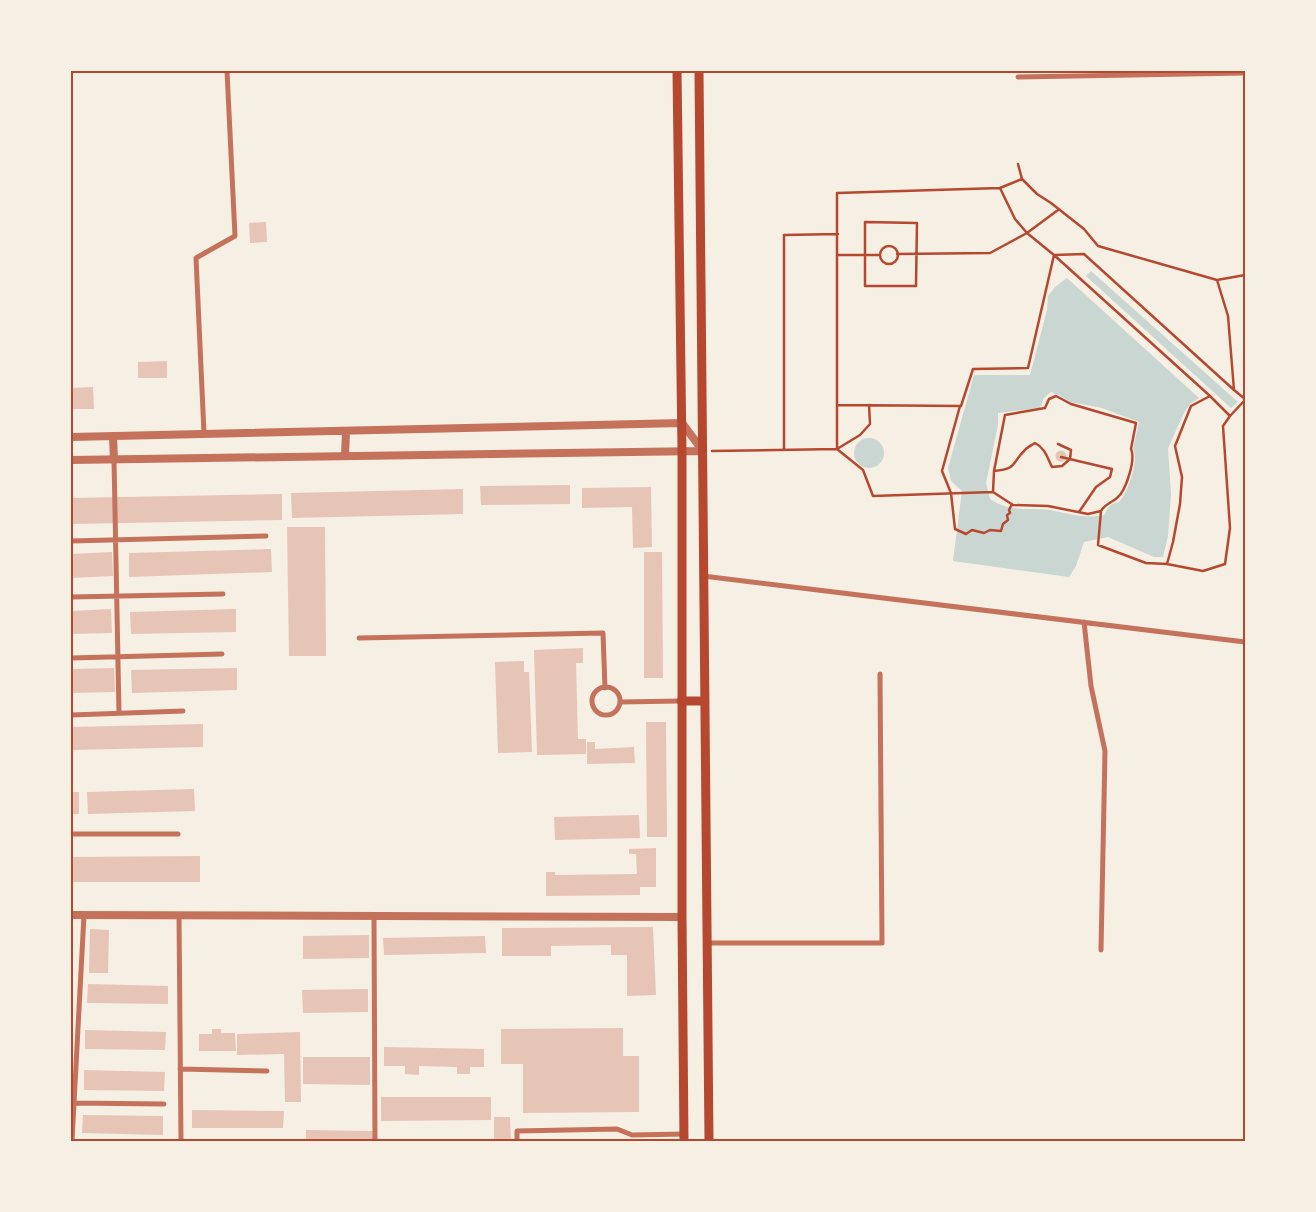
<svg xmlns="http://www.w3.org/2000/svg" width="1316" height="1212" viewBox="0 0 1316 1212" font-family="Poppins,sans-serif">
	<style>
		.water { fill: #c9d6d2; fill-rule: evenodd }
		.building { fill: #e6c5b7 }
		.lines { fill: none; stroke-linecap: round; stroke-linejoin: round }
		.path { stroke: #b5482f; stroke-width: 2.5 }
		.minor { stroke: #c5725c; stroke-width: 5 }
		.tertiary { stroke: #c5725c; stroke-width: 8 }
		.secondary { stroke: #b5482f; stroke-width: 9 }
		.neatline { fill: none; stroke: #b5482f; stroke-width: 2 }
	</style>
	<rect width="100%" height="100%" fill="#f6efe4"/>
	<!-- water -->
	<path class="water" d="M1091,271L1238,402L1231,408L1086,276Z
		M1067,278L1199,398L1191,403L1185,411L1168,448L1171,494L1168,536L1163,557H1154L1108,537L1084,542L1076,566L1069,577L953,561L962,491L951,481L948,468L974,375H1030L1047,310L1048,296L1055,287ZM1051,392L1059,395L1070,402L1102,408L1139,422L1133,449C1140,459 1127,495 1119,502C1117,503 1114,503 1111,505C1108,507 1106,512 1104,515C1082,519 1071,514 1050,510C1027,507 1010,513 990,499L986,483L998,425V413L1040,408L1044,398Z
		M854 453a15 15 0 1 1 30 0a15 15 0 1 1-30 0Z"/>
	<!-- building -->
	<path class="building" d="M266,222L267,242L250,243L249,223Z
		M167,361V378H138V362Z
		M93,387L94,409H71V388Z
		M1055.5 456a5.5 5.5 0 1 1 11 0a5.5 5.5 0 1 1-11 0Z
		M570,485V504L481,505L480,486Z
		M651,487L652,547L633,548L632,507L582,508V488Z
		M463,489V514L292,518L291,493Z
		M282,494V520L71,524V498Z
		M287,527H325L326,656H289Z
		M271,549L272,572L129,577V553Z
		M112,552L113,576L71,578V554Z
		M644,552H662L663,678H644Z
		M111,609L112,633L71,634V611Z
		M236,609V632L131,634L130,612Z
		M583,648V663H576L578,739H586V754L537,755L534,650Z
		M524,661V672H529L532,752L498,753L495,662Z
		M114,668L115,692L71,693V669Z
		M237,668V690L132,693L131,670Z
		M646,722H666L667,837H647Z
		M203,724V747L71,750V727Z
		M587,742H595V749L634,747L635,763L587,764Z
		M194,789L195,811L88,814L87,792Z
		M71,792H79V814H71Z
		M639,815L640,838L555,840L554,817Z
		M656,848V887H640V895L546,896V872H555V875L637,874L636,854H629V849Z
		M200,856V882H71V857Z
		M653,927L656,995L627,996V955H611V945L551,946V956H502V928Z
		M90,929L109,930L108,973H89Z
		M369,935V958L303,959V936Z
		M485,936L486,953L384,955L383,938Z
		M88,984L168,986V1004L87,1003Z
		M368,989V1012L303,1013L302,990Z
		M623,1028V1056H639V1112L523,1113V1064H501V1029Z
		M212,1029H221V1033H235L236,1051H199V1034H212Z
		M85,1030L166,1032L165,1050L85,1049Z
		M300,1032L301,1102H285L284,1054L237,1055V1034Z
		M384,1047L484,1049V1067H470V1074H457V1067L419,1066V1075L405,1074V1066H384Z
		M303,1057H370V1085L303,1084Z
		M84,1070L165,1072L164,1091L84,1090Z
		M381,1097H491V1120L381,1121Z
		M192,1110L284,1111L283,1128H192Z
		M83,1115L163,1116V1135L82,1133Z
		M494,1117H510L511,1141H494Z
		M306,1130L373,1131V1141H306Z"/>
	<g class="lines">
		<!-- path -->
		<path class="path" d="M1018,164L1022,179L1037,194L1051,203L1084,229L1098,246L1217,280
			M1000,188L1022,179
			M865,222L917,223L916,286H865Z
			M880 255a9 9 0 1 1 18 0a9 9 0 1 1-18 0Z
			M897,254L990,253L1027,233L1058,210
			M837,255H880
			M1245,275L1217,280L1228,316L1234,390L1245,399
			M1210,396L1230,416L1245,400
			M837,405V193L1000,188L1015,219L1027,233L1054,255L1084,254L1234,390
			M960,406L942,471L951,493L955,529L966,534L972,530L984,533L990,530L1001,531L1003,524L1008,520L1007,515L1010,513L1009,510L1012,504
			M837,449L860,435L870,424L869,405
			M784,450V235L838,234
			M712,451L837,449L863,470L873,496L993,492L1013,505L1048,506L1088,514L1101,511L1098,545L1146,563L1167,564L1173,542L1180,504L1182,477L1175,446L1191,406L1210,396L1054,255L1028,368L973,369L961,406L837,405V449
			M1061,457L1112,469L1110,477L1096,487L1079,512
			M994,471C1018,469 1011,463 1025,450C1027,447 1032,445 1035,443C1045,448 1047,457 1052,467L1062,466L1070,459L1071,450L1058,444
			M993,492L994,471L1005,415L1045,408L1049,399L1056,396L1071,404L1136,423L1131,449C1136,459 1126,491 1117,498C1111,503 1105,504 1101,511
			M1167,564L1203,571L1225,564L1230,528L1223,426L1230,416"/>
		<!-- minor -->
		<path class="minor" d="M1018,77L1245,73
			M204,433L196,258L235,236L227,71
			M114,460L119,713
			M71,541L266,536
			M703,576L1245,642
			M71,597L223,594
			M1084,622L1091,686L1105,751L1101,950
			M359,638L603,633L605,688
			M71,658L222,654
			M592 701a14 14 0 1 1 28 0a14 14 0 1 1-28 0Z
			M620,702L681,701
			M71,715L183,711
			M71,834H178
			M179,915L181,1141
			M374,916L375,1141
			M708,943H882L880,674
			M180,1069L267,1071
			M72,1103L164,1104
			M72,1141L84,915
			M517,1141V1131L617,1129L632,1135L684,1134"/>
		<!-- tertiary -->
		<path class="tertiary" d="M113,436L114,460
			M71,437L682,423L703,451
			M345,456L346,431
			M71,460L703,451
			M71,915L682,917"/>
		<!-- secondary -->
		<path class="secondary" d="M677,71L682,451V917L684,1141
			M699,71L709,1141
			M681,701H705"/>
	</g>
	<!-- border -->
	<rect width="1316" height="1212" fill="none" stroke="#f6efe4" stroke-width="145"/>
	<rect x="72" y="72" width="1172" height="1068" class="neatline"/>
</svg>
